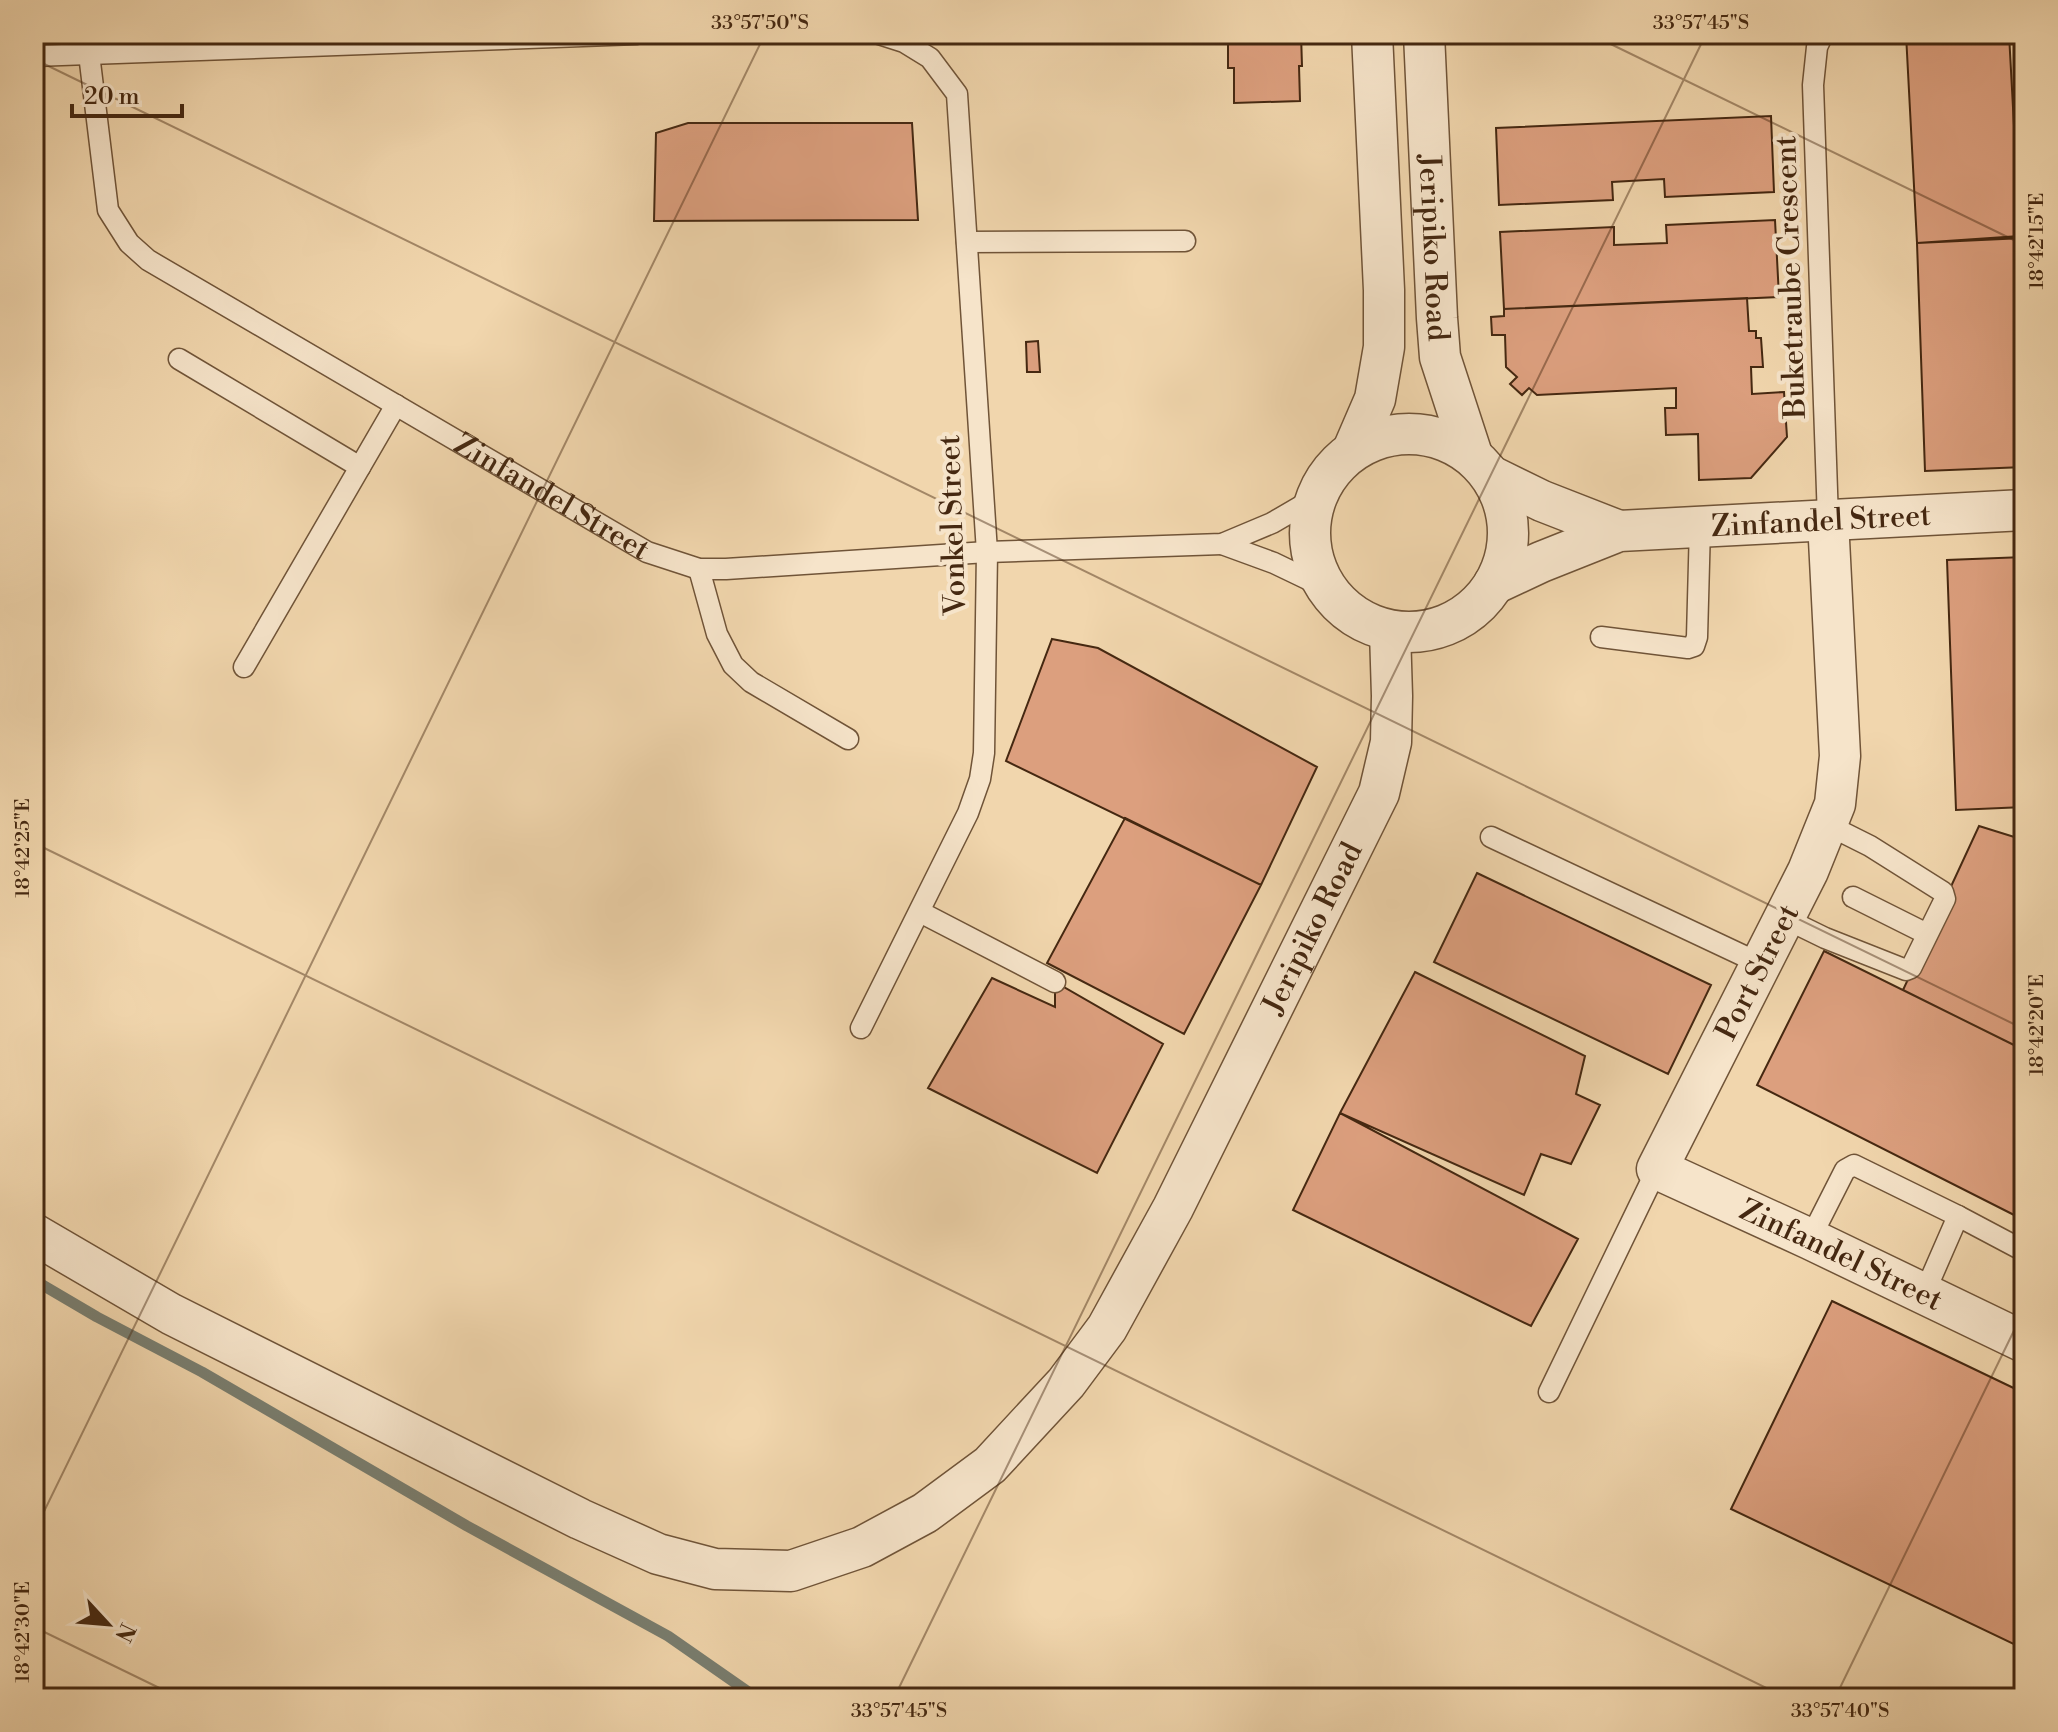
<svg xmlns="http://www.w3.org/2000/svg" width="2058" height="1732" viewBox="0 0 2058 1732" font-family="'Libre Bodoni',serif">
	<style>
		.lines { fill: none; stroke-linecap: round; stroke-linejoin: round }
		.stream { stroke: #797e70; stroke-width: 11 }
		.building { fill: #dc9f7e; stroke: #452811; stroke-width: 2 }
		.lane-casing { stroke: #705438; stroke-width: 23 }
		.street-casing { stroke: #705438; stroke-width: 43 }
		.lane { stroke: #f6e4ca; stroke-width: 20 }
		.street { stroke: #f6e4ca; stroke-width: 40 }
		.ticks { fill: none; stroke: #452811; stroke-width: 2; stroke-opacity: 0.45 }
		.labels { text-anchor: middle; stroke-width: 8; stroke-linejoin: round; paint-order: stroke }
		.street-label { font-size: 30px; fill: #452811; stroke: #f6e4ca }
		.neatline { fill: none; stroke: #452811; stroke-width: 3 }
		.ticks-label { font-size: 20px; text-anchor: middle; fill: #452811 }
	</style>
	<rect width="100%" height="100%" fill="#f1d6ad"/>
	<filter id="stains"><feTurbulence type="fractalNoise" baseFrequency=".0025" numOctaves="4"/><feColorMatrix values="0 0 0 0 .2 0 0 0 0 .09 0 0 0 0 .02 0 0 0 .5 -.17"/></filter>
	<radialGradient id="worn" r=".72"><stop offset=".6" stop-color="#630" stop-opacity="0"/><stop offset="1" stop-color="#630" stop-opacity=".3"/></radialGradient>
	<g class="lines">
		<!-- stream -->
		<path class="stream" d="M34,1280L97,1317L202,1372L467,1526L668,1636L757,1698"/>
	</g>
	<!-- building -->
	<path class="building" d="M1228,34H1301L1302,66H1299L1300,101L1234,103V68H1228Z
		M1906,34H2009L2020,236L1917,243Z
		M2014,93H2024V221L2020,222Z
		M1771,116L1774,192L1665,197L1664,179L1612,182L1613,200L1499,205L1496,128Z
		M688,123H912L918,220L654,221L656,133Z
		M1775,220L1779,297L1504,309L1500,232L1614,227V245L1667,243L1666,225Z
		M2024,238V467L1925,471L1917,243Z
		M1747,298L1749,331H1756V338H1761L1763,367H1751L1752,394L1784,392L1787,437L1751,478L1699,480L1698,434L1666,435L1665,408H1676V388L1537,395L1529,388L1522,395L1510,384L1517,377L1506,367L1505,335H1492L1491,317L1504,316V309Z
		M1038,341L1040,372H1027L1026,342Z
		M2024,557V807L1956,810L1947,560Z
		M1052,639L1098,648L1317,767L1261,885L1006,761Z
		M1125,818L1261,885L1184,1034L1047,963Z
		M1979,826L2024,840V1050L1903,990Z
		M1477,873L1711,985L1668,1074L1434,962Z
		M1824,951L2024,1050V1220L1757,1085Z
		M1415,972L1585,1056L1576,1094L1600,1105L1571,1164L1541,1154L1524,1195L1340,1113Z
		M992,978L1055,1007V982L1163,1044L1097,1173L928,1088Z
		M1340,1113L1578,1239L1531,1326L1293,1210Z
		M1832,1301L2024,1393V1649L1731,1509Z"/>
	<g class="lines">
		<!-- lane casing -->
		<g class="lane-casing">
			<g id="lane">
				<path d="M1823,34L1817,47L1813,85L1828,520"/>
				<path id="s1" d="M89,54L108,210L129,243L148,260L647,552L699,569H726L987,552L1222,544L1272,523L1315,498"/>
				<path d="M34,56L637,34"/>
				<path d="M967,242L1185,241"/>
				<path d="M179,359L360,467"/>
				<path d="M1222,544L1274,563L1326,588"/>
				<path d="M699,569L717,634L733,665L751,682L848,739"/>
				<path d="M1601,637L1688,648L1694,646L1697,637L1700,526"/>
				<path d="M244,667L396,405"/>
				<path d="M1491,837L1761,964"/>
				<path d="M1853,897L1927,934"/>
				<path d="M920,912L1055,982"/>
				<path d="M1784,918L1825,938L1906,970L1911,968L1945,899L1943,892L1870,846L1826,824"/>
				<path d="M861,1028L968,813L980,779L984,753L987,552L957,94L930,58L904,42L879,34"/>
				<path d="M1810,1239L1845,1170L1854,1165L1958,1216L2024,1251"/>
				<path d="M1924,1294L1958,1216"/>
				<path d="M1549,1392L1657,1169"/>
			</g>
		</g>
		<!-- street casing -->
		<g class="street-casing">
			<g id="street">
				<path id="s2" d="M1424,34L1437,318L1440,357L1472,455"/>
				<circle cx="1409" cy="533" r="99"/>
				<path d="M1353,450L1375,399L1384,347V290L1372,34"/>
				<path d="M1491,476L1542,501L1619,531"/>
				<path id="s3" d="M1828,520L1840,756L1835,804L1808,871L1657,1169L1810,1239L2024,1342"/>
				<path id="s4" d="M1494,584L1541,562L1619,531L2024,510"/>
				<path id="s5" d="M34,1234L171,1314L580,1519L658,1554L715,1569L791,1571L862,1547L925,1513L990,1465L1066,1383L1107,1328L1173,1208L1379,793L1391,742L1392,696L1390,631"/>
			</g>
		</g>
		<!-- lane -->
		<use href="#lane" class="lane"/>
		<!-- street -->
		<use href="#street" class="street"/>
	</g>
	<!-- ticks -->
	<path class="ticks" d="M1590,34L2024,245M34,59L2024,1029M34,843L1787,1698M34,1532L765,34M34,1627L180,1698M894,1698L1706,34M1835,1698L2024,1310"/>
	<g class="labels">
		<!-- street labels -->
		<g class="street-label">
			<text dy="10" stroke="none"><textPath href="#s2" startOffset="214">Jeripiko Road</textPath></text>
			<text transform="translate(1790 277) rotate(-92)" y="10">Buketraube Crescent</text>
			<text dy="10" stroke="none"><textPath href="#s1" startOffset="690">Zinfandel Street</textPath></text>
			<text dy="10" stroke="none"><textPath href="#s4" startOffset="338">Zinfandel Street</textPath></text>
			<text transform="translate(952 525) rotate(-92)" y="10">Vonkel Street</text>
			<text dy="10" stroke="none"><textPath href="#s5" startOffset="1694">Jeripiko Road</textPath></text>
			<text transform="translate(1757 972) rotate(-63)" y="10">Port Street</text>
			<text dy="10" stroke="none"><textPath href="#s3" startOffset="894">Zinfandel Street</textPath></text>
		</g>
	</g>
	<!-- margin -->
	<rect width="2058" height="1732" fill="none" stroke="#f1d6ad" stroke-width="88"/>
	<!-- north arrow -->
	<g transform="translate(108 1624) rotate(116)" stroke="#f6e4ca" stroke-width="6" paint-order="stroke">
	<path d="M0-6L14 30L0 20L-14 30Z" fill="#452811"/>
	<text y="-12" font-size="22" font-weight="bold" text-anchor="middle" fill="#452811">N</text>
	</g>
	<!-- scale -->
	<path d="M72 104v12h110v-12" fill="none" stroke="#452811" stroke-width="4"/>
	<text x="84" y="104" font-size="24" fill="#452811" stroke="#f6e4ca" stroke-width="6" paint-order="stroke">20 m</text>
	<rect x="44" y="44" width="1970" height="1644" class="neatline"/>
	<g class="ticks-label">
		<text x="760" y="29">33°57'50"S</text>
		<text x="1701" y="29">33°57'45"S</text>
		<text transform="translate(2036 241) rotate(-90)" y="7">18°42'15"E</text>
		<text transform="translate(22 848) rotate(-90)" y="7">18°42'25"E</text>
		<text transform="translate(2036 1025) rotate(-90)" y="7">18°42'20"E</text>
		<text transform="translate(22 1632) rotate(-90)" y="7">18°42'30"E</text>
		<text x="899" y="1717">33°57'45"S</text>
		<text x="1840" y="1717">33°57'40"S</text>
	</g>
	<rect width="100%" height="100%" filter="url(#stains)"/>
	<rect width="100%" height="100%" fill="url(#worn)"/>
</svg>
